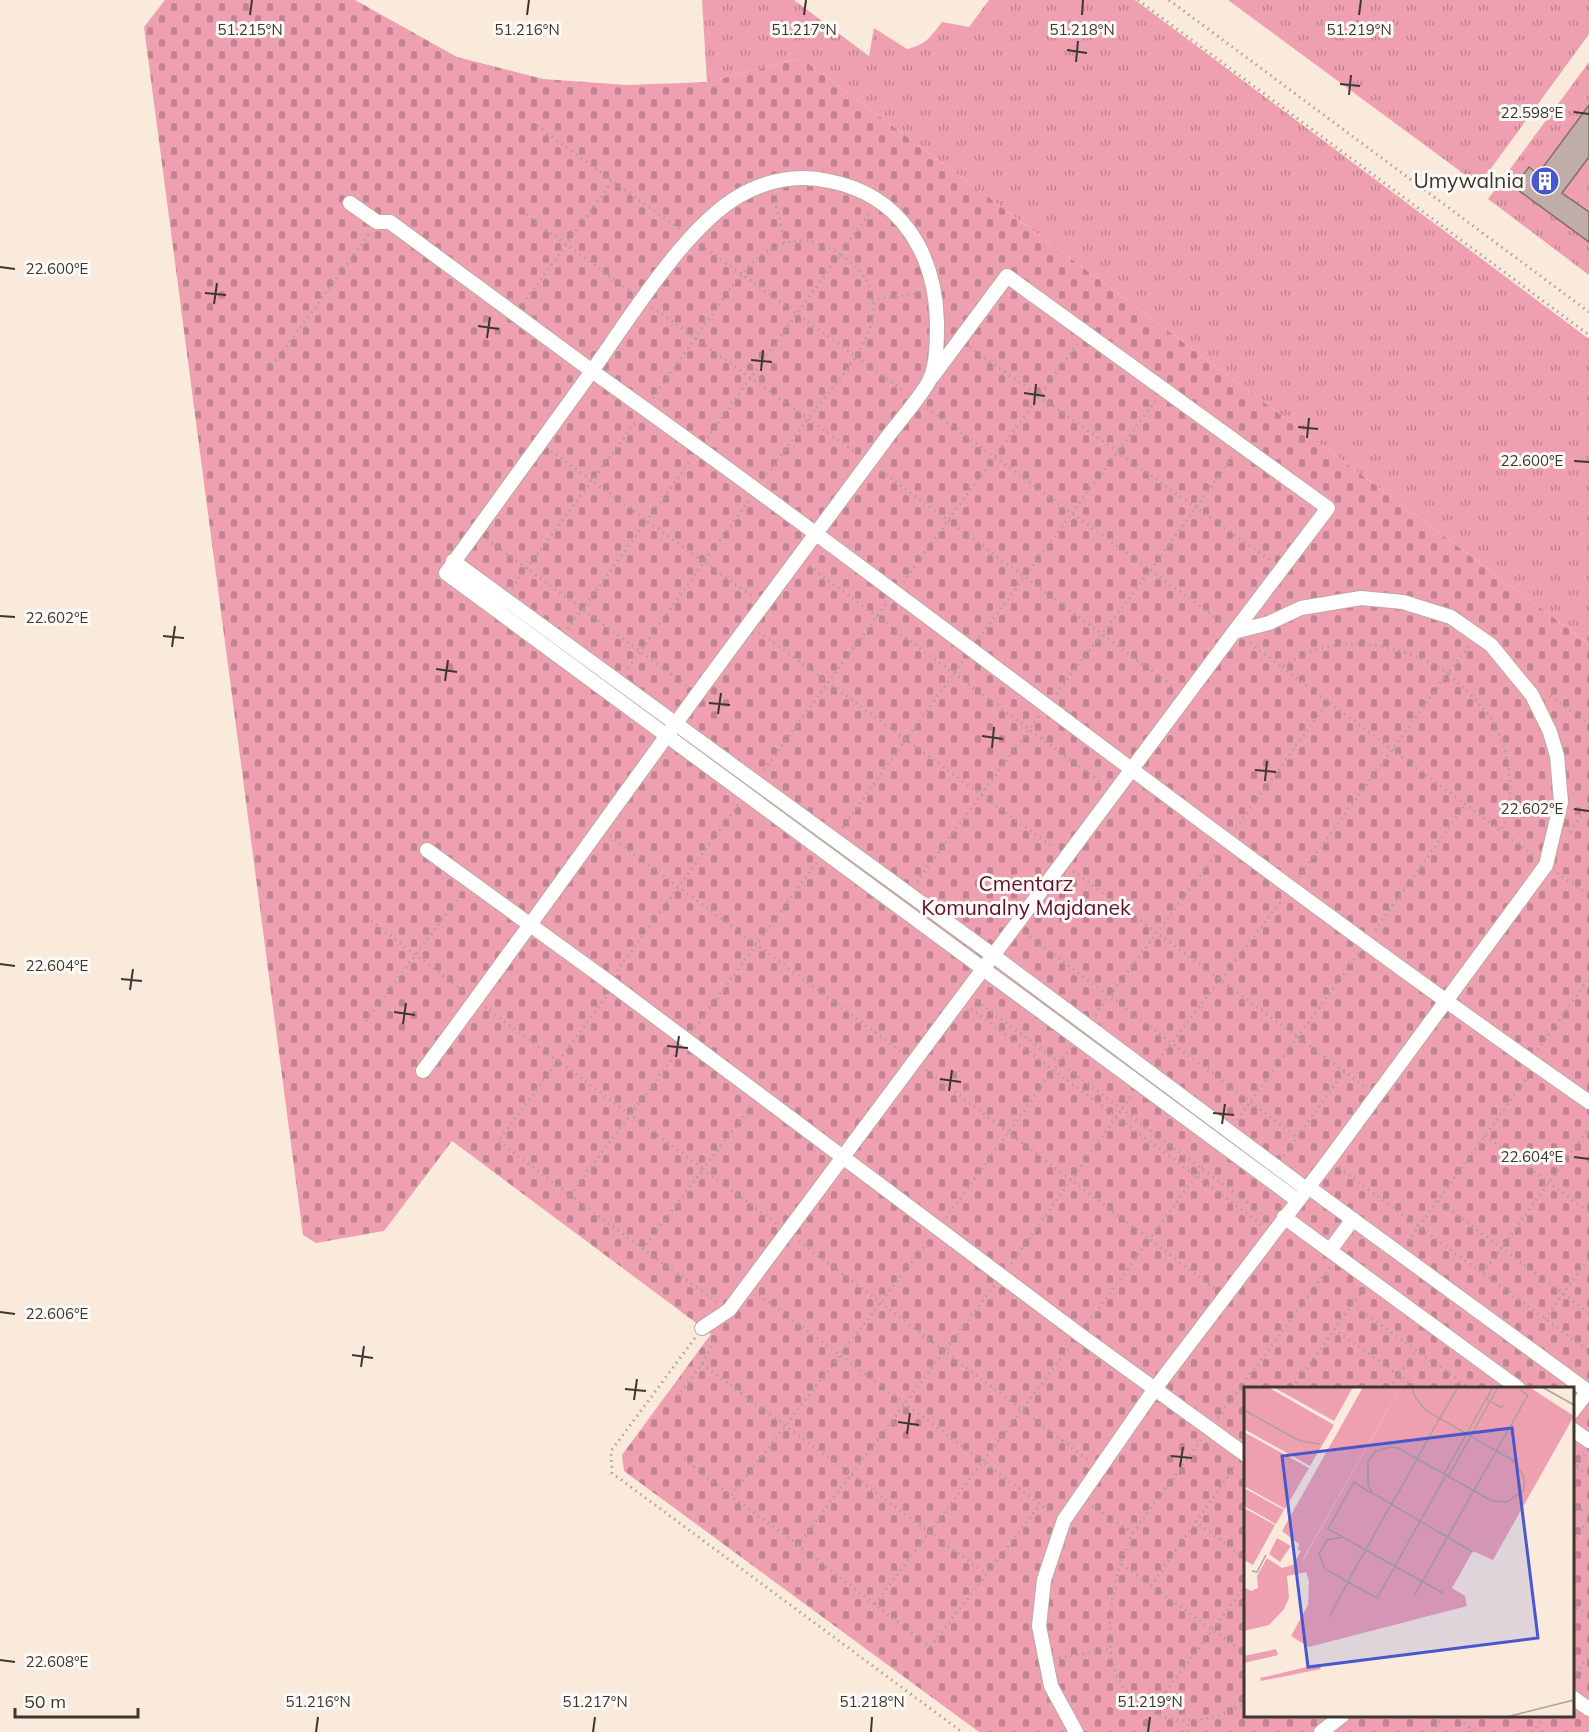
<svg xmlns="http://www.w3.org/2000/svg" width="1589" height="1732" viewBox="0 0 1589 1732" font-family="Mulish,sans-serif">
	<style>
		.grass { fill: url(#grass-tufts) }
		.cemetery { fill: url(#cemetery-stones); fill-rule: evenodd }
		.building { fill: #c1ada7; stroke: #816e69; stroke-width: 1.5 }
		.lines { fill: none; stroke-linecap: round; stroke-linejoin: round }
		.pedestrian-casing { stroke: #b9ab9e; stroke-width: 16 }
		.path { stroke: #afa399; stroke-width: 3; stroke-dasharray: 1.5 4.5; stroke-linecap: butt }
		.pedestrian { stroke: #fff; stroke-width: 14 }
		.ticks { fill: none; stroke: #3d3731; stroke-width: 2 }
		.labels { text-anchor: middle; stroke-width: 6; stroke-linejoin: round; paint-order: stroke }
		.poi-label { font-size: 21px; fill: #3d3731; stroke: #fdfaf7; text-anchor: end }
		.park-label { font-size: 21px; fill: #61102c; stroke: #fdfaf7 }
		.inset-road { fill: none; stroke: #aea298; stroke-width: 1.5 }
		.view { fill: #4957cc; fill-opacity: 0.15; stroke: #4957cc; stroke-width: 3 }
		.inset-edge { fill: none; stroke: #3d3731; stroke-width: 3 }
		.ticks-label { font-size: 15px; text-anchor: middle; fill: #3d3731; stroke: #fdfaf7; stroke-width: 6; stroke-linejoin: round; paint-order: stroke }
	</style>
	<defs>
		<pattern id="grass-tufts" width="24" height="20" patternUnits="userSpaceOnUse" patternTransform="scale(1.5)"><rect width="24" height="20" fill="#eea0b1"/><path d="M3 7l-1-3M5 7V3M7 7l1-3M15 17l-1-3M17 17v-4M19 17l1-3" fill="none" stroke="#c28391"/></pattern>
		<pattern id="cemetery-stones" width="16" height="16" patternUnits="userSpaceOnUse" patternTransform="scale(1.5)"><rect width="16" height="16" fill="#eea0b1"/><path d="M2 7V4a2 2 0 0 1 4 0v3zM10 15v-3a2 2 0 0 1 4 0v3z" fill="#c28391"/></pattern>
	</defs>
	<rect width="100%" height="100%" fill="#f9eadc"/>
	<!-- grass -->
	<path class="grass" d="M702,0H794L869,56L874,28L907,49C925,45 931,37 942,22L969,27L989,0H1135L1589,339V644L801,58L707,82Z
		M1228,0H1589V34L1479,185Z
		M1589,62V275L1488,199Z"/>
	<!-- cemetery -->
	<path class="cemetery" d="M165,0H355L457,57L543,79L627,85L707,82L801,58L1589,644V1732H979L624,1471L622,1455L711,1334L487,1167L452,1141L384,1231L316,1243L303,1235L144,27ZM1246,1388H1572V1716H1246Z"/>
	<!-- building -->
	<path class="building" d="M1589,105V157L1562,193L1589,212V242L1514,187L1529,167L1538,174Z"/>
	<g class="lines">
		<!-- pedestrian casing -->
		<g class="pedestrian-casing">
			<path id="pedestrian" d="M350,203L377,222H390L592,371L446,573L1297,1200
				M932,377L1007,276L1328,508L1234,632
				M453,561L994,956L1305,1188
				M427,850L609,982L1079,1334L1246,1455
				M423,1071C538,916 648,759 763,605C803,551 843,497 883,443C894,427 923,395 930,379C937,364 937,339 937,322C935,253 901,195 829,181C798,174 766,180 739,196C684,228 630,318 592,371C928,610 1251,867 1589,1102
				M1307,1186L1589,1392
				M1284,1217L1518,1388
				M1331,1249L1353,1219
				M702,1328L729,1310L1234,632L1269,623L1301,608L1361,598L1403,602L1451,617L1491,645L1532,695L1550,732L1557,756L1561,802L1546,865L1329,1160L1154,1390L1064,1520L1044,1580L1039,1626L1051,1686L1076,1732
				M1572,1412L1589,1390
				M1572,1429L1589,1441
				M1572,1697L1589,1709
				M1321,1732L1342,1716"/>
		</g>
		<!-- path -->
		<path class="path" d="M1138,0L1589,335
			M1169,0L1589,312
			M537,126L679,229
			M773,195L785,243
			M526,215L630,291
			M701,245L905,392
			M872,300L921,293
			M523,304L612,181
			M652,307L856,453
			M970,347L1270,560
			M272,366L369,234
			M653,398C671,372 689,347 707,322C739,276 775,213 840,254L871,211
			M927,408L1223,623
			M707,438L840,254C912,304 851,364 814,411C797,433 781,456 765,478
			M551,451L704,562L626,671
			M881,471L1175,688
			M749,501L704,562L752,596
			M487,539L687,686
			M809,566L1103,784
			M903,582L1078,343
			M512,588L637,420
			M568,629L691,460
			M759,632L1054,848
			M979,638L1156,400
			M1250,643L1282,667C1333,631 1397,641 1448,673L1299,877
			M1469,646L1448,673C1463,688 1480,703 1492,720C1509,747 1518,804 1501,830
			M1282,667L1533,855
			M1056,694L1151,570L1233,456
			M1550,696L1589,723
			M764,770L886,604
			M842,828L963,661
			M1236,828L1328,702
			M1570,832L1589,806
			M610,836L904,1054
			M1073,871L1364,1086
			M1557,873L1589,895
			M917,882L1039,716
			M371,921L463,991
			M1375,930L1466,804
			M1025,933L1297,1137
			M617,971L738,805
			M606,997L558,1061L703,1169L643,1249L717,1302
			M977,1001L1268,1218
			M485,1007L558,1061L498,1141L570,1195
			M971,1009L1262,1225
			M1095,1015L1217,853
			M366,1021L462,893
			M695,1028L817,862
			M1538,1050L1589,978
			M1158,1060L1283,899
			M926,1070L1215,1289
			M751,1107L703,1169L777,1224
			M1237,1120L1359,953
			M1485,1136L1589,1212
			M1284,1156L1344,1072
			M1339,1168L1589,1351
			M1438,1201L1589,1313
			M946,1218L1069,1049
			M799,1241L1088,1460
			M1408,1241L1528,1077
			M643,1249L570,1195L678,1051
			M1011,1264L1131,1096
			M1483,1273L1589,1128
			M994,1286L798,1545L930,1647L1040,1505
			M759,1295L1052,1513
			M1352,1304L1469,1388
			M1545,1319L1589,1258
			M1088,1323L1212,1154
			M1334,1329L1417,1388
			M695,1338L611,1451L612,1473L962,1732
			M702,1364L986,1574
			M1292,1388L1363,1290
			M1389,1388L1416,1351
			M677,1397L702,1364L715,1338
			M1218,1418L1330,1267
			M684,1459L731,1496
			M1572,1463L1589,1476
			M1577,1466L1586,1453
			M1572,1503L1589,1516
			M1092,1506L1133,1533L1120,1563L1246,1654
			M1195,1521L1246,1559
			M1133,1533L1201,1440
			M1572,1542L1589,1519
			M798,1545L731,1496L929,1240
			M1120,1563C1107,1618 1094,1689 1159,1715C1191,1727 1217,1718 1246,1703
			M1151,1586L1236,1465
			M875,1604L1071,1345
			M1572,1604L1589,1617
			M1059,1658L1110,1649
			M1572,1678L1589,1656
			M1151,1711L1246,1585
			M1454,1716L1476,1732
			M1188,1732V1721
			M1432,1732L1444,1716
			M1532,1732L1545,1716"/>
		<!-- pedestrian -->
		<use href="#pedestrian" class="pedestrian"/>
	</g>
	<!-- ticks -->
	<path class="ticks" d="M250,15L252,0M527,15L529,0M804,15L806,0M1082,15L1083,0M1359,15L1361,0M1067,50L1087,53M1076,62L1078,41M1340,84L1360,86M1349,95L1351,75M1574,112L1589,114M0,267L15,269M205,293L226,295M214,304L217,283M478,326L499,329M487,338L490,317M751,360L772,362M761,371L763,350M1024,393L1045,396M1034,405L1036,384M1298,427L1318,429M1307,438L1309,418M1574,461L1589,462M0,616L15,617M163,636L184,638M172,647L175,626M436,669L457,672M445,681L448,660M709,703L730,705M718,714L721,693M982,736L1003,739M992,748L994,727M1255,770L1276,772M1265,781L1267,761M1574,809L1589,811M0,964L15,966M121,979L142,981M130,990L133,969M394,1012L415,1015M403,1024L406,1003M667,1046L688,1048M676,1057L679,1036M940,1079L961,1082M949,1091L952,1070M1213,1113L1234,1115M1222,1124L1225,1104M1574,1157L1589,1159M0,1312L15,1314M352,1355L373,1358M361,1367L364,1346M625,1389L646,1391M634,1400L637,1379M898,1422L919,1425M907,1434L910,1413M1171,1456L1192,1458M1180,1467L1183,1447M0,1660L15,1662M316,1732L318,1717M593,1732L595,1717M871,1732L872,1717M1148,1732L1150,1717"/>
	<!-- icons -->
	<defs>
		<g id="building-disc" transform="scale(1.5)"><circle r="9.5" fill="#4957cc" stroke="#fdfaf7"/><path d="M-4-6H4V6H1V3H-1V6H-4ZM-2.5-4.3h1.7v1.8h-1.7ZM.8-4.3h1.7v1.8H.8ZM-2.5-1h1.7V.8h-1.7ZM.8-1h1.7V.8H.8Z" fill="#fff"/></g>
	</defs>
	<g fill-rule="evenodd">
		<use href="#building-disc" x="1545" y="181"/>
	</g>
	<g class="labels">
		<!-- poi labels -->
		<g class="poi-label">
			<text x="1524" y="188">Umywalnia</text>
		</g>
		<!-- park labels -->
		<g class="park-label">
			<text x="1026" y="891">Cmentarz<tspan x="1026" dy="24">Komunalny Majdanek</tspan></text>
		</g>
	</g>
	<!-- overview -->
	<g transform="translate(1244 1387)">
		<rect width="330" height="330" fill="#f9eadc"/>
		<path d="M0,0H24L90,38L66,79L0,42ZM29,0H109L90,34ZM119,0H157L59,172L63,185L43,189L45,211L40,222L25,238L0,244V200L7,204L14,201L13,189L23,171L38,181L49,178L57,164L54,163L55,157L38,144ZM0,45L65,81L41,122L0,99ZM0,101L40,123L32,137L0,119ZM0,121L31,138L9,178L0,173ZM33,151L47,159L36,175L25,167ZM32,262L34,268L0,276V269ZM75,277L77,282L17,294L16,291Z" fill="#eea0b1"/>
		<path d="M157,0H285L330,29L249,173L229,164L208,201L221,209L223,219L65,260L47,249L64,218L65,195L59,173Z" fill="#eea0b1"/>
		<path class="inset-road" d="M168,0L171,10L181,23L270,74L280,90V103L263,115L248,114L154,61L145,60L131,65L124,74V97L128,106L229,165M249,0L242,12L258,21L259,18M298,0L330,18M0,23L56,54L76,57M200,87L242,12M204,90L254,0M97,149L84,142L110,95L127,106M8,184L13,185L22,168M199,206L145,176L99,150L83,153L75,167L81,182L104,195L108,187L112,180L117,171L122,163L134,140L161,94L190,41L214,0M170,209L284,8L277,4L278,0M85,230L104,195L133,211L202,88M262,330L330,313"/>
		<path class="view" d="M268,41L294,251L64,280L38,69Z"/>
		<rect width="330" height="330" class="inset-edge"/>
	</g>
	<g class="ticks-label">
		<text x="250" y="35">51.215°N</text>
		<text x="527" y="35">51.216°N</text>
		<text x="804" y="35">51.217°N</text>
		<text x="1082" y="35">51.218°N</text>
		<text x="1359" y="35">51.219°N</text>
		<text x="1532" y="118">22.598°E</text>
		<text x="57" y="274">22.600°E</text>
		<text x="1532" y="466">22.600°E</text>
		<text x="57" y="623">22.602°E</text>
		<text x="1532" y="814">22.602°E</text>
		<text x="57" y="971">22.604°E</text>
		<text x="1532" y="1162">22.604°E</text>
		<text x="57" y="1319">22.606°E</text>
		<text x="57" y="1667">22.608°E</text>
		<text x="318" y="1707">51.216°N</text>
		<text x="595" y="1707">51.217°N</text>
		<text x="872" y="1707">51.218°N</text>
		<text x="1150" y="1707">51.219°N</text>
	</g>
	<!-- scale -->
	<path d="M15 1708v9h123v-9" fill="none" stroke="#3d3731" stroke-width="3"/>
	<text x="24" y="1708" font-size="18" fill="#3d3731" stroke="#fdfaf7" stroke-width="4.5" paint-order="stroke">50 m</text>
</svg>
